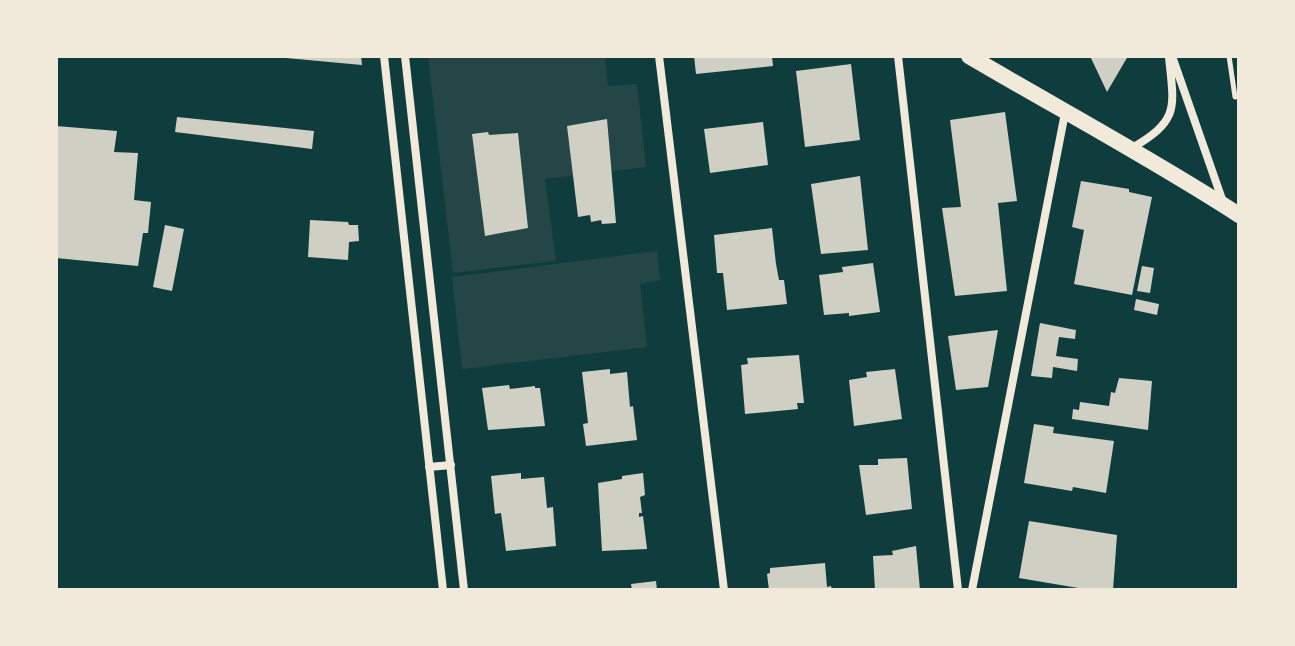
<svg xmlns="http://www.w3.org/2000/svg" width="1295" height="646" viewBox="0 0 1295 646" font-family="'Open Sans',sans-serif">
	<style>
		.green { fill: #244646 }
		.building { fill: #cfcfc3 }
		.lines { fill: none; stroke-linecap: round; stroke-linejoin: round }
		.path { stroke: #f1e9da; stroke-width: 5 }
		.minor { stroke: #f1e9da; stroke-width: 8 }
		.secondary { stroke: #f1e9da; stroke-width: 16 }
	</style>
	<rect width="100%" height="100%" fill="#0f3d3e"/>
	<!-- green -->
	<path class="green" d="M428,56H618L605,57L608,86L637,84L646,167L545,179L556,261L453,273Z
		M657,251L660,280L640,284L647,347L462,369L452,277Z"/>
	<!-- building -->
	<path class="building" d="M286,56H361L362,65L286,58Z
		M694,56H772L773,66L696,74Z
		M1090,56H1128L1107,92Z
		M851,64L860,140L805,147L796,71Z
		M1005,112L1017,201L998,203L1007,291L955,296L942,208L961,207L950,120Z
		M177,117L314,131L312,149L175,132Z
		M607,119L616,223L602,224L601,220L591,222L590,215L578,217L567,126Z
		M763,122L768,165L710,173L704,129Z
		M56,126L117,131L114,152L138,153L134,200L151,202L148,233H143L138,266L56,258Z
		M488,132L489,135L518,133L528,228L485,236L472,134Z
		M860,176L868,250L821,254L811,184Z
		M1081,181L1129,189V192L1152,197L1132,295L1074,284L1084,230L1072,227Z
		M310,220L348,222L349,225H358L359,241L349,242L348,260L308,257Z
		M165,225L184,229L172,291L153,287Z
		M772,228L776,264L779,280H784L787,304L727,310L723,273H717L714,235Z
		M873,263L880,312L849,316V313L824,315L819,275L843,272L842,267Z
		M1142,266L1154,268L1150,293L1137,291Z
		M1136,299L1159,304L1157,315L1134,310Z
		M1040,323L1076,330L1075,339L1059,337L1056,356L1078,359L1077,371L1053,367L1052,378L1031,376Z
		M998,330L988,387L956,390L948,336Z
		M799,355L804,403H797L798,409L745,414L741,365L748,364L747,358Z
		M610,369V374L627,372L630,407L633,406L637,440L586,446L583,424L588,423L582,372Z
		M895,369L902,419L854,426L849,380L867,377L866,372Z
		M1119,378L1152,381L1148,430L1072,419L1073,409L1079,410L1080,402L1109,406L1111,392L1115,393Z
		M509,385L510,389L535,386V388H540L545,426L488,430L482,388Z
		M1034,424L1054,427L1053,433L1114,441L1106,493L1073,487L1072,491L1024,483Z
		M907,458L912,509L866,515L859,465H878V459Z
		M521,473V479L544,477L547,508L553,507L556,546L506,551L501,513L495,514L491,476Z
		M643,473L645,495L640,497L642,513H639V517L643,516L647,549L602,551L598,483L622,479V476Z
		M1029,521L1117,535L1113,590H1090L1019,578Z
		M916,546L920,590H875L873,556L893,555L892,551Z
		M825,563L827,587L831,586L832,590H769L767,574L770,573V568Z
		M656,581L657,590H632L631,584Z"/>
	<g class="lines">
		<!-- path -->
		<path class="path" d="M1229,56L1235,97L1239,96"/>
		<!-- minor -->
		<path class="minor" d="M384,56L443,590
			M405,56L464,590
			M659,56L724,590
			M898,56L958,590
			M1172,56L1223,202
			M1132,148C1180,120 1174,108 1169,57
			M429,467L451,465
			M972,590L1065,113"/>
		<!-- secondary -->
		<path class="secondary" d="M969,56C1059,109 1151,158 1239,215"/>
	</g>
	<!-- border -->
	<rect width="1295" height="646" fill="none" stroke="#f1e9da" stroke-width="116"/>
</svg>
